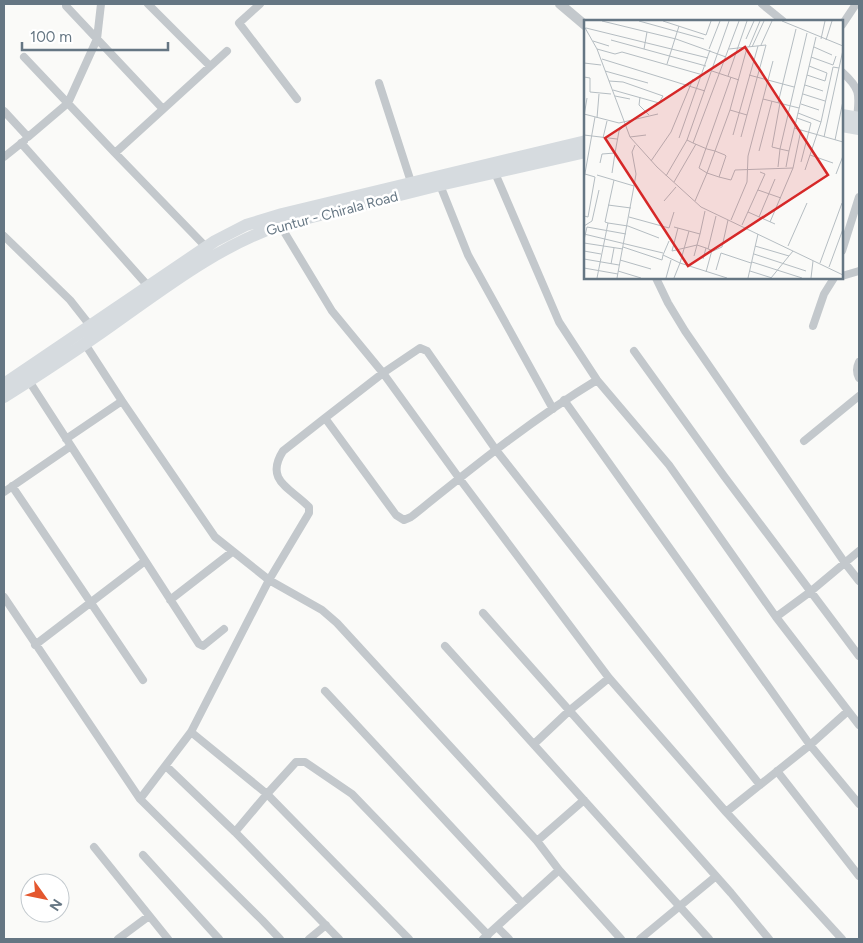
<svg xmlns="http://www.w3.org/2000/svg" width="863" height="943" viewBox="0 0 863 943" font-family="Figtree,sans-serif">
	<style>
		.lines { fill: none; stroke-linecap: round; stroke-linejoin: round }
		.minor { stroke: #c3c8cc; stroke-width: 8 }
		.tertiary { stroke: #c3c8cc; stroke-width: 10 }
		.primary { stroke: #d6dbdf; stroke-width: 12 }
		.labels { text-anchor: middle; stroke-width: 5; stroke-linejoin: round; paint-order: stroke }
		.street-label { font-size: 14px; fill: #657683; stroke: #fff }
		.inset-road { fill: none; stroke: #b5bdc2; stroke-width: 1 }
		.view { fill: #d62828; fill-opacity: 0.15; stroke: #d62828; stroke-width: 2.5 }
		.inset-edge { fill: none; stroke: #657683; stroke-width: 2.5 }
	</style>
	<rect width="100%" height="100%" fill="#fafaf8"/>
	<g class="lines">
		<!-- minor -->
		<path class="minor" d="M66,4V6L163,109
			M148,4L210,66
			M260,4L239,23L297,99
			M762,4L783,21
			M842,25L856,4
			M24,57L115,153
			M842,72C860,88 860,94 857,118
			M379,83L411,182
			M4,111L28,137L68,103L97,39L101,4
			M21,143L148,286
			M4,157L24,141
			M495,173L559,322L597,380L669,465L776,617L859,725
			M440,185L468,255L553,409
			M280,225L332,311L383,373L420,348L427,351L496,450L760,785
			M4,236L70,300L92,328
			M206,247L115,153L227,51
			M842,251L859,197
			M842,276L859,271
			M656,278L668,303L685,331L845,563L859,581
			M813,326L824,294L834,278
			M85,344L122,401L215,537L269,580L322,610L337,623L537,841L559,870L621,939
			M634,351L724,476L859,656
			M859,362C856,368 856,372 859,378
			M597,380C531,420 471,469 411,517L404,520L396,515L325,418L383,373L459,478L609,678L726,812L842,939
			M29,381L199,644L203,646L224,629
			M564,400L810,745L859,804
			M66,439L122,401
			M804,441L859,396
			M12,486L143,680
			M4,492L71,446
			M4,597L140,799L262,920L280,939
			M170,600L232,552
			M483,613L731,893L769,939
			M776,617L810,592L859,551
			M35,645L145,561
			M445,646L709,939
			M325,691L522,903
			M191,732L267,794L235,832L339,939
			M534,744L570,710L609,678
			M166,766L235,832
			M777,771L859,876
			M140,799L191,732L269,580L309,513V507C291,488 264,481 283,451L325,418
			M726,812L810,745L848,711
			M537,841L584,800
			M94,847L168,939
			M143,855L219,939
			M497,927L509,939
			M118,939L149,916
			M309,939L326,925
			M409,939L267,794L296,762H305L352,794L488,935
			M483,939L559,870
			M640,939L715,877"/>
		<!-- tertiary -->
		<path class="tertiary" d="M560,4L586,26"/>
		<!-- primary -->
		<path class="primary" d="M842,115L859,118
			M842,126L859,129
			M4,384L215,241L246,225L282,214L586,141
			M4,397C40,374 77,350 112,325C166,287 217,247 280,225L440,185L586,152"/>
	</g>
	<g class="labels">
		<!-- street labels -->
		<g class="street-label">
			<text transform="translate(332 213) rotate(-15)" y="5">Guntur - Chirala Road</text>
		</g>
	</g>
	<!-- overview -->
	<g transform="translate(584 20)">
		<rect width="259" height="259" fill="#fafaf8"/>
		<path class="inset-road" d="M18,1L92,19L142,37M55,1L120,19M79,1L122,15L127,1M198,1L259,26M0,6L13,29L46,117L73,147L117,187L259,255M2,8L124,38M162,19L170,1M237,19L241,1M27,20L122,46M242,20L248,1M9,21L25,26M177,25L188,1M165,27L176,1M168,27L180,1M230,27L248,35M13,29L31,34L38,32L119,55M60,29L63,12M125,29L136,1M145,29L182,25L157,117M227,37L249,45L252,36M18,39L121,71M0,43L17,45M83,44L95,6M21,51L64,63M128,51L155,60M165,55L210,67M223,55L241,61L243,53L225,46M144,56L163,1M0,57L6,58V72L27,74M25,61L39,62L79,76L75,83L29,70M221,65L239,71M219,74L241,81M31,76L46,79M56,77L55,85L65,95M179,79L215,88M194,83L212,9M196,83L188,127L196,129L223,13M217,84L235,90M146,90L163,95M214,93L237,102M0,94L35,103L74,94M0,96L3,78M13,98L15,74M213,98L227,103L217,142M210,108L259,122M0,115L33,119M149,115L174,26M46,117L62,115M240,117L255,48M19,118L23,101M95,118L126,30M103,120L109,123L123,129L131,131L141,135L142,136L135,157L123,153L131,131L146,90L163,28M251,120L259,81M109,123L155,1M175,131L188,81M226,135L249,143M67,141L87,112L109,59M16,143L18,134L31,133L35,111L39,107M194,147L196,129L205,131L232,17M202,147L205,131M221,150L237,102L249,47L255,48L259,30M28,153L31,133M252,154L259,136M13,155L50,166M82,156L103,120L145,1M135,157L147,160L151,150L209,148M0,159L11,97M90,162L112,124M174,170L197,178M80,181L92,167M111,181L123,153L115,148L147,57M24,185L47,188M164,192L191,204M0,196L4,197L11,157L1,154M45,197L85,208L90,192M175,197L191,159M147,200L163,162L164,136L189,41M186,202L209,148L217,110M24,203L21,202L30,160M158,205L181,154L176,152M0,206L8,201L15,170M90,207L116,214L121,191M94,208L88,231L113,225L122,228L119,239M0,214L79,233M0,220L3,207L42,214M85,221L79,235L96,243L105,211M0,223L39,229M171,226L205,236M204,226L223,183M39,227L78,240L79,235M122,228L129,231L138,227L144,200M124,229L132,196M0,231L17,234M170,234L222,251M110,236L116,214M0,239L35,245M36,240L67,249M168,242L218,258M236,243L258,183M27,244L30,228M245,247L259,209M0,248L34,254M132,250L137,233L167,243M34,251L57,258M166,251L188,258M122,252L128,230M13,258L24,203L44,206L75,218M33,258L50,166L52,154L48,132L51,125M82,258L87,240M90,258L96,243L143,258M164,258L174,214M187,258L209,231M227,258L229,241"/>
		<path class="view" d="M161,27L244,155L104,246L21,118Z"/>
		<rect width="259" height="259" class="inset-edge"/>
	</g>
	<!-- border -->
	<rect width="863" height="943" fill="none" stroke="#657683" stroke-width="10"/>
	<!-- north arrow -->
	<g transform="translate(45 898) rotate(123)"><circle r="24" fill="#ffffff" stroke="#c1c8cd"/>
	<path d="M0-4L9 19L0 12L-9 19Z" fill="#e4572e"/>
	<text y="-8" font-size="14" font-weight="bold" text-anchor="middle" fill="#657683">N</text>
	</g>
	<!-- scale -->
	<path d="M22 42v8h146v-8" fill="none" stroke="#657683" stroke-width="2.5"/>
	<text x="30" y="42" font-size="15" fill="#657683" stroke="#ffffff" stroke-width="4" paint-order="stroke">100 m</text>
</svg>
